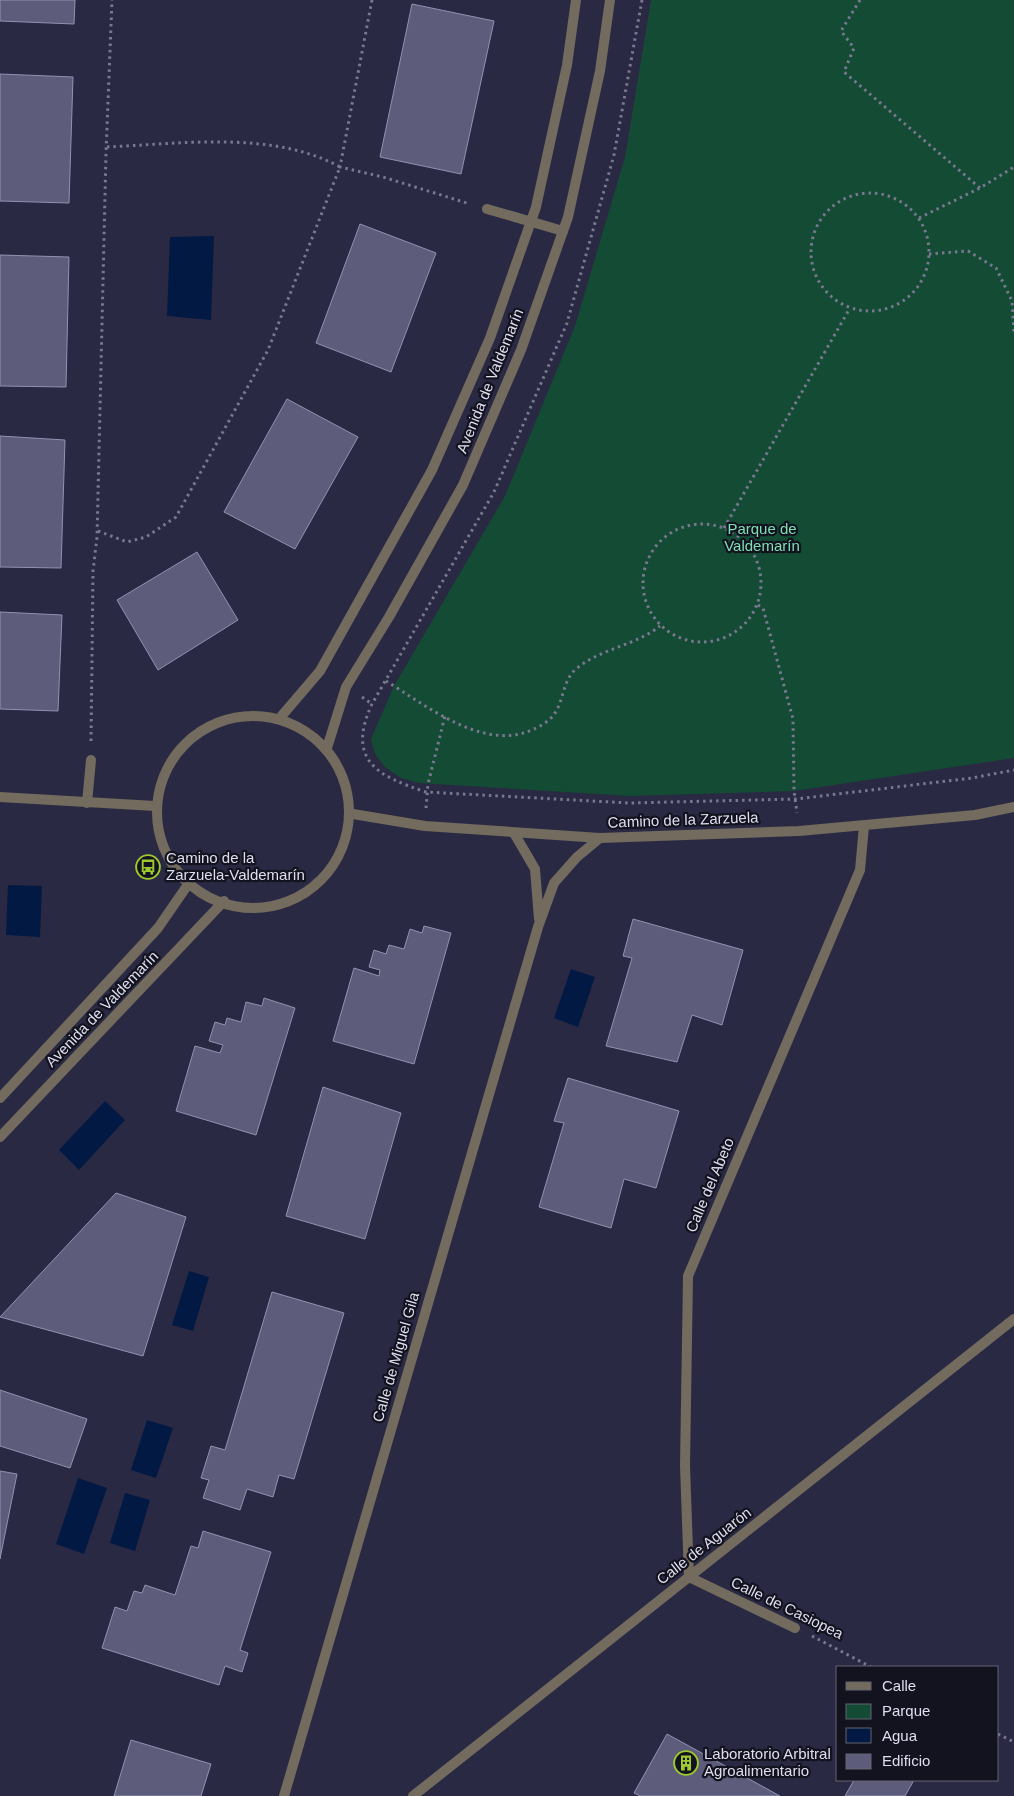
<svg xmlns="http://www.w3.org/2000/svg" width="1014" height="1796" viewBox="0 0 1014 1796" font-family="Helvetica,sans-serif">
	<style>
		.green { fill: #134b34 }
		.water { fill: #011943 }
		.building { fill: #5d5d7b; stroke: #9192b2 }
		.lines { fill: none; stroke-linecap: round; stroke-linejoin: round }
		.path { stroke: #79788f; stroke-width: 3; stroke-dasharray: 2.5 4; stroke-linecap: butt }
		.service { stroke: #726b5e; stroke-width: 10 }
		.minor { stroke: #726b5e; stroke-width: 10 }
		.tertiary { stroke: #726b5e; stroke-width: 10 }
		.labels { text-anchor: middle; stroke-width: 4.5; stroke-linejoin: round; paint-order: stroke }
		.street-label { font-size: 15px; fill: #dfdff1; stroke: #13131f }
		.park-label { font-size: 15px; fill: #7de0b2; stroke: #13131f }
		.poi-label { font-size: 15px; fill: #dfdff1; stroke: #13131f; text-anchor: start }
	</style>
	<rect width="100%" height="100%" fill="#2a2943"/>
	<!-- green -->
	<path class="green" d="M651,0H1014V758L794,791L630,796L419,783L401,778L385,767L375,754L371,739L394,686L505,496L575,326L625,157Z"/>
	<!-- water -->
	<path class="water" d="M214,236L211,320L167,316L170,237Z
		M8,885L42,886L40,937L6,935Z
		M571,969L595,977L578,1027L554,1018Z
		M105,1101L125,1120L79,1170L59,1150Z
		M189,1271L209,1277L193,1331L172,1325Z
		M147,1420L173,1428L156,1478L131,1470Z
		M78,1478L107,1488L84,1554L56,1544Z
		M125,1493L150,1500L135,1551L110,1543Z"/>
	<!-- building -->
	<path class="building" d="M0,0H75L74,24L0,21Z
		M412,4L494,21L461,174L380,157Z
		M0,74L73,77L69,203L0,201Z
		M360,224L436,253L391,372L316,343Z
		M0,255L69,257L66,387L0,386Z
		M287,399L358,437L295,549L224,512Z
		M0,436L65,440L61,568L0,567Z
		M197,552L238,620L158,670L117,600Z
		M0,612L62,615L58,711L0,709Z
		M633,919L743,950L722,1025L692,1015L677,1062L606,1046L632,958L623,956Z
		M424,926L451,933L414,1064L333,1041L354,968L379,976L380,970L369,967L374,950L386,954L389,945L404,949L410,929L422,933Z
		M264,998L295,1008L256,1135L176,1111L195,1046L220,1053L223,1045L209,1041L215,1022L225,1025L227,1018L241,1022L246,1002L262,1006Z
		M568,1078L679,1111L656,1188L624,1179L611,1228L539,1207L564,1123L554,1121Z
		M323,1087L401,1113L365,1239L286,1216Z
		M116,1193L186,1217L143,1356L0,1317Z
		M272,1292L344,1313L294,1479L279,1475L273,1497L247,1489L240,1510L203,1498L209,1480L201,1478L211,1446L225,1450Z
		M0,1390L87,1419L70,1468L0,1446Z
		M0,1471L17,1474L0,1559Z
		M203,1531L271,1552L240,1650L248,1653L242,1672L225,1666L219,1685L102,1648L115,1607L127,1611L134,1591L142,1593L145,1585L175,1595L191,1546L198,1548Z
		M667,1734L780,1796H640L634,1793Z
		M131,1740L211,1764L201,1796H114Z
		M854,1780H914L905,1796H845Z"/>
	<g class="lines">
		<!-- path -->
		<path class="path" d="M372,0L340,167L383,177L470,204
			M642,0L614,155L567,323L494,492L372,704C346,760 377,776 426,792L629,803L796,799L972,778L1014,770
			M860,0L841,31L854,48L844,72L980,188
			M811 252a59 59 0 1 1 118 0a59 59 0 1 1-118 0Z
			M919,218L980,188L1014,167
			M929,254L968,251L996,268L1012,301L1014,333
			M643 583a59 59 0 1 1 118 0a59 59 0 1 1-118 0Z
			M724,528L850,308
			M98,531L127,542L146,537L176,517L268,350L340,167C273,130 180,144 106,147
			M758,605L763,608L793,719L794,791L797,813
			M386,681C427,706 485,753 534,729C541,726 551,720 555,713C564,699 563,680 576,669C601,648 635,646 660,626
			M362,697L372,704
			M91,741L93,571L97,537L106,153L112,0
			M426,808L428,784L445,716
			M812,1636L871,1667
			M998,1734L1014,1742"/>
		<!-- service -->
		<path class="service" d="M487,209L563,231
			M87,803L91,760"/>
		<!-- minor -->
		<path class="minor" d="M0,797L155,806
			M353,814L425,826L600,838L799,831L975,815L1014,807
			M514,833L535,869L539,919
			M689,1577L685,1466L688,1276L860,870L864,826
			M689,1577L795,1628
			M284,1796L538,927L554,883L577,857L600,838
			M413,1796L1014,1319"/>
		<!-- tertiary -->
		<path class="tertiary" d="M157 812a96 96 0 1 1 192 0a96 96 0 1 1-192 0Z
			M279,719L320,671L432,470L490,338L536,207L567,65L576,0
			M327,748L346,687L389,617L463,485L521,350L568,217L600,71L610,0
			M0,1098L158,928L189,883
			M0,1137L224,901"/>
	</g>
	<!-- icons -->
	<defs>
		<g id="bus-ring" transform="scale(1.25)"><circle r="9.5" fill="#13131f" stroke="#9eca2e" stroke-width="1.5"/><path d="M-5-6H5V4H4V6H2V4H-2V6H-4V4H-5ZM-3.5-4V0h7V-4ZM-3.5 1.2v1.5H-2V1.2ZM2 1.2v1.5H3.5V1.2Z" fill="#9eca2e"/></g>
		<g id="building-ring" transform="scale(1.25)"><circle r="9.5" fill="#13131f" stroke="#9eca2e" stroke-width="1.5"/><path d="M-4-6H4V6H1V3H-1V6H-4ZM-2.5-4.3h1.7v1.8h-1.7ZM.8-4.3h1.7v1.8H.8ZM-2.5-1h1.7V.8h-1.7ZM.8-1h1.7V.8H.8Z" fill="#9eca2e"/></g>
	</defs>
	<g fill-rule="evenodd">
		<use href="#bus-ring" x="148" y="867"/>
		<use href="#building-ring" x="686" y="1763"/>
	</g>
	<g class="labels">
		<!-- street labels -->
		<g class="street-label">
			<text transform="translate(490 381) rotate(-68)" y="5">Avenida de Valdemarín</text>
			<text transform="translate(683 820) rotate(-2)" y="5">Camino de la Zarzuela</text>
			<text transform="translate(102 1009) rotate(-46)" y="5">Avenida de Valdemarín</text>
			<text transform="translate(710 1185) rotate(-67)" y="5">Calle del Abeto</text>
			<text transform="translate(396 1357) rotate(-74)" y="5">Calle de Miguel Gila</text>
			<text transform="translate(704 1546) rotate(-38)" y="5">Calle de Aguarón</text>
			<text transform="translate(787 1608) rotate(26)" y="5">Calle de Casiopea</text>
		</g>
		<!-- park labels -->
		<g class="park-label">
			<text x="762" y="534">Parque de<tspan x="762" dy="17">Valdemarín</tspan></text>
		</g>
		<!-- poi labels -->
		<g class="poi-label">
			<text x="166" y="863">Camino de la<tspan x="166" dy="17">Zarzuela-Valdemarín</tspan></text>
			<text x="704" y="1759">Laboratorio Arbitral<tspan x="704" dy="17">Agroalimentario</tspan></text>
		</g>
	</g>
	<!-- legend -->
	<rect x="836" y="1666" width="162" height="115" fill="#13131f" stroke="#656573"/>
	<rect x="846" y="1682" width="25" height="8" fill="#726b5e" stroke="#656573"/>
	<text x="882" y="1691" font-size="15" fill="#dfdff1">Calle</text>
	<rect x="846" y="1704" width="25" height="15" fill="#134b34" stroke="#656573"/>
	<text x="882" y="1716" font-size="15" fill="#dfdff1">Parque</text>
	<rect x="846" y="1728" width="25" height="15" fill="#011943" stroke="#656573"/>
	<text x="882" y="1741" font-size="15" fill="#dfdff1">Agua</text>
	<rect x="846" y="1754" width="25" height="15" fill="#5d5d7b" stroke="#656573"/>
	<text x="882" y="1766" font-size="15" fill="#dfdff1">Edificio</text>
</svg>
